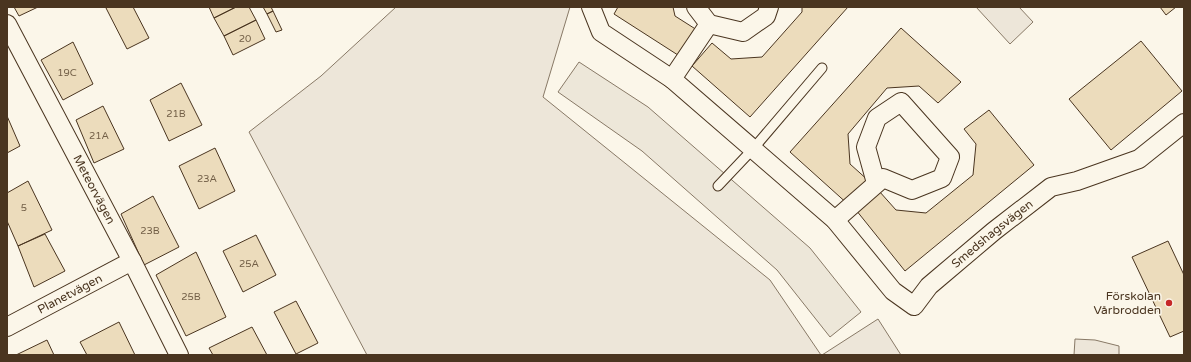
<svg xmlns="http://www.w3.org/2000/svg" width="1191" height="362" viewBox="0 0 1191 362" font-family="'Varela Round',sans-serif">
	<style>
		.green { fill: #ede6d9; stroke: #887966 }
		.parking { fill: #ede7d9; stroke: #887966 }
		.building { fill: #ecdcbc; stroke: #4a3520 }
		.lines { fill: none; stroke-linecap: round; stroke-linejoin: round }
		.lane-casing { stroke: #4a3520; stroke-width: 11 }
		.street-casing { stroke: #4a3520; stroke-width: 20 }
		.lane { stroke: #fbf6e9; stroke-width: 9 }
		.street { stroke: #fbf6e9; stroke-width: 18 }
		.poi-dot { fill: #c62828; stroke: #fbf6e9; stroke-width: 1.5 }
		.labels { text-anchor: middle; stroke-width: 3; stroke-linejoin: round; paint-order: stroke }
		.number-label { font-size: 10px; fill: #725f47 }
		.street-label { font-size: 12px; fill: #4a3520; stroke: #fbf6e9 }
		.poi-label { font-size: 12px; fill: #4a3520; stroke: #fbf6e9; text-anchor: end }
	</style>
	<rect width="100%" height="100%" fill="#fbf6e9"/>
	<!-- green -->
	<path class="green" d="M396,7H570L543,97L770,280L821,355H367L249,132L321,76Z
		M976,7H1019L1033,22L1010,44Z
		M878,319L901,355H822Z
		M1075,339L1095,340L1119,346V355H1074Z"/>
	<!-- parking -->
	<path class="parking" d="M579,62L648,107L810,248L861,312L830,337L777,270L642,151L558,92Z"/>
	<!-- building -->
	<path class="building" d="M14,7H38L19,16Z
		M108,7H133L149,38L127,49L106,8Z
		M209,7H236L214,18Z
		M236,7H249L256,20L224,36L214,18Z
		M263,7H271L273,11L267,14Z
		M618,7H673L675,16L697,30L681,57L614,14Z
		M802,7H848L750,117L692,66L712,43L731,59L762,57L802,12Z
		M1160,7H1176L1166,15Z
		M273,11L282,30L276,32L267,14Z
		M256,20L265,39L233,55L224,36Z
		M901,28L961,82L938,103L919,86L887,88L848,134L850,164L870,182L850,206L790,152Z
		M1141,41L1182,91L1111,150L1069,99Z
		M73,42L93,84L63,100L41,60Z
		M181,83L202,125L169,141L150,100Z
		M103,106L124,149L94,163L76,120Z
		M989,110L1034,165L905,271L856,210L879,191L896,210L926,213L973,175L976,144L964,129Z
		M7,116L20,146L7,153Z
		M215,148L235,191L199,209L179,166Z
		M28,181L52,230L18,246L7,221V193Z
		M153,196L179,247L144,265L121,214Z
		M45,234L65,271L34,287L18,246Z
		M256,235L276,275L243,292L223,251Z
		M1168,241L1184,275V331L1170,337L1132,257Z
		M196,252L226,317L186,336L156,275Z
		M296,301L318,343L296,354L274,312Z
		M119,322L135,355H87L80,342Z
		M252,327L267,355H213L209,348Z
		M47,340L54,355H16Z"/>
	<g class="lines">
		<!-- lane casing -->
		<g class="lane-casing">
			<path id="lane" d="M718,186L753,149L822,68"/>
		</g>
		<!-- street casing -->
		<g class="street-casing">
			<g id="street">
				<path id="s1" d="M591,7L601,32L672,79L835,220L893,291L914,306L929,286L994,231L1051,187L1077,181L1139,159L1184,123"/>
				<path d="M696,7L709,24L743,32L766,16L769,7"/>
				<path id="s2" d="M7,24L132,261L179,355"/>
				<path d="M672,79L709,24"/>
				<path d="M835,220L883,178L912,190L942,178L950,157L901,102L877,118L866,147L876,183"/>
				<path id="s3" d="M7,327L132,261"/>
			</g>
		</g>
		<!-- lane -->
		<use href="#lane" class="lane"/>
		<!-- street -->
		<use href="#street" class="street"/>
	</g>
	<!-- markers -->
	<circle class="poi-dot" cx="1169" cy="303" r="4"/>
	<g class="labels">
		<!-- number labels -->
		<g class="number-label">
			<text x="245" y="42">20</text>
			<text x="67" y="76">19C</text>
			<text x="176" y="117">21B</text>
			<text x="99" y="139">21A</text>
			<text x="207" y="182">23A</text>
			<text x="24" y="211">5</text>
			<text x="150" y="234">23B</text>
			<text x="249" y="267">25A</text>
			<text x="191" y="300">25B</text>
		</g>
		<!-- street labels -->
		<g class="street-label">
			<text dy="4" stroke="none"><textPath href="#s2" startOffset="187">Meteorvägen</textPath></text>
			<text dy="4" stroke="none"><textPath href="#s1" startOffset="552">Smedshagsvägen</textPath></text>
			<text dy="4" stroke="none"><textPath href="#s3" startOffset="71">Planetvägen</textPath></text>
		</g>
		<!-- poi labels -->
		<g class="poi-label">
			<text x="1161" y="300">Förskolan<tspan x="1161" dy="14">Vårbrodden</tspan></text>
		</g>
	</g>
	<!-- border -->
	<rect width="1191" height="362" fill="none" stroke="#4a3520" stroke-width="16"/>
</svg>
